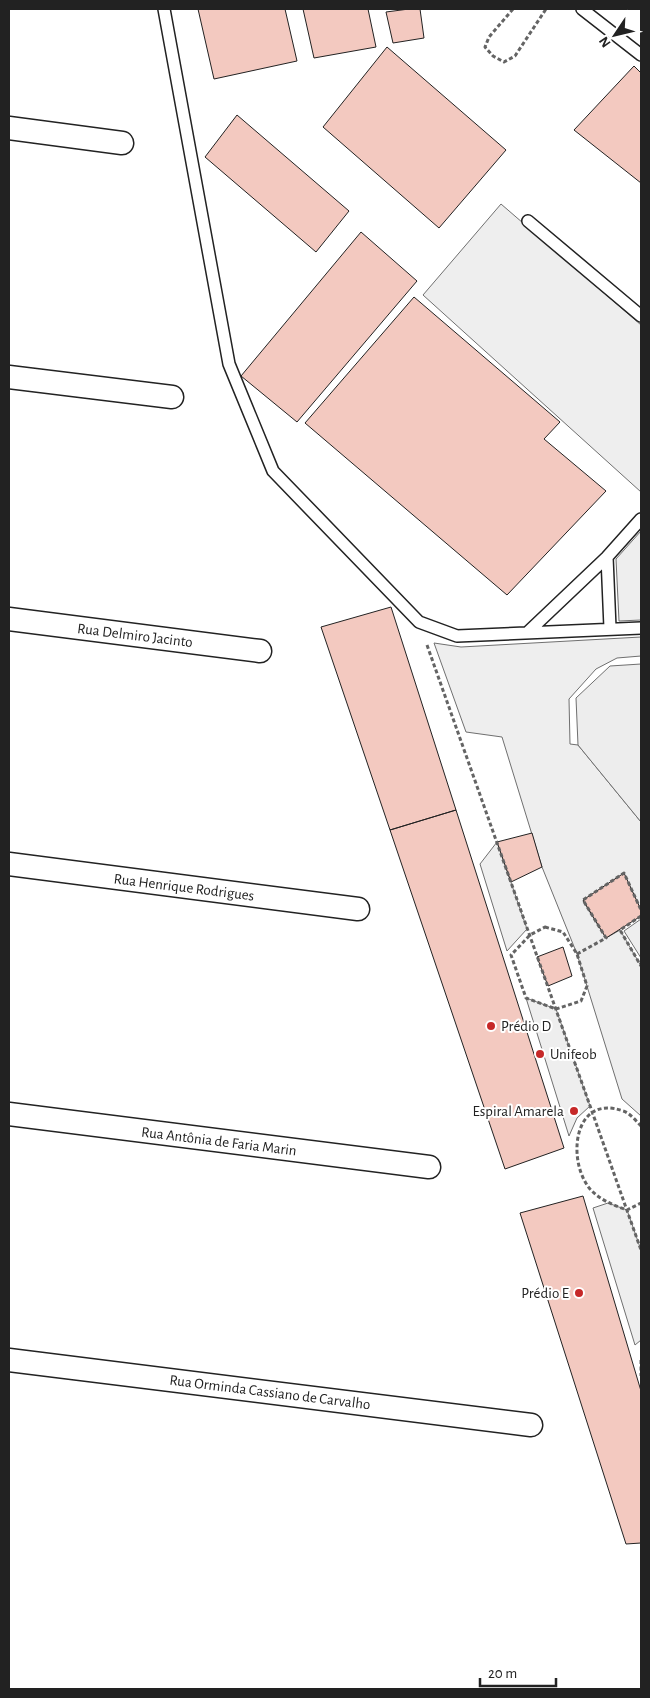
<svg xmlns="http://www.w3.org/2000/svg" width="650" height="1698" viewBox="0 0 650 1698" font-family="'Alegreya Sans',sans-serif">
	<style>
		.green { fill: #eee; stroke: #6f6f6f }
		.parking { fill: #ededed; stroke: #6f6f6f }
		.building { fill: #f3c9c0; stroke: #222 }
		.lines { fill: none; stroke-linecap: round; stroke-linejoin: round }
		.service-casing { stroke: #222; stroke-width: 14 }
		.minor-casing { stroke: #222; stroke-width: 25 }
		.path { stroke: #646464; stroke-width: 3; stroke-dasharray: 4 2.5; stroke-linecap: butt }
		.service { stroke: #fff; stroke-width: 11 }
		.minor { stroke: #fff; stroke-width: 22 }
		.poi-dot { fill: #c62828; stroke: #fff; stroke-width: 2 }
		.labels { text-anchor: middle; stroke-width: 4; stroke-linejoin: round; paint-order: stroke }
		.street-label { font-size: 15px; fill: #222; stroke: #fff }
		.poi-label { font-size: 15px; fill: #222; stroke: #fff; text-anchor: start }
	</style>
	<rect width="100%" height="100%" fill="#fff"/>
	<!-- green -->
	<path class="green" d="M501,204L641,325V492L423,295Z
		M641,531V620L619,621L616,559Z
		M641,637V656L617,658L596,669L569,699L570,744L578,745L641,822V910L624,874L583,901L606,938L620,930L641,966V1116L622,1099L577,954L542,867L502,737L466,732L434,643L461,647Z
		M497,842L527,929L507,951L480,864Z
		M641,919V958L624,931Z
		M526,998L556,1009L590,1106L577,1118L569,1136Z
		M608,1203L627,1210L641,1250V1340L635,1345L593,1208Z"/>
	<!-- parking -->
	<path class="parking" d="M641,664V822L578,745L576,698L610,666Z"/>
	<!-- building -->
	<path class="building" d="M198,9H285L297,61L214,79Z
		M303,9H368L376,47L314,58Z
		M409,9H420L424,38L393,43L386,12Z
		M387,47L506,150L439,228L323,127Z
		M634,66L641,73V183L574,130Z
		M237,115L349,211L316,252L205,157Z
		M361,232L417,281L297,422L241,376Z
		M414,297L560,422L544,439L606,491L507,595L305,423Z
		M391,607L456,810L390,830L321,627Z
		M456,810L564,1148L505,1169L390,830Z
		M532,833L542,867L511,882L497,842Z
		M624,873L641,910V916L606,938L583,900Z
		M563,947L572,976L548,986L537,957Z
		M583,1196L641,1391V1543L626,1544L520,1213Z"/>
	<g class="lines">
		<!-- service casing -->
		<g class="service-casing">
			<path id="service" d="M164,9L229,364L273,471L419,622L457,636L641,628
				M582,9L641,55
				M528,221L641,316
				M607,557L610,628
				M528,632L607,557L641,519"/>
		</g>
		<!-- minor casing -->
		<g class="minor-casing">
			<path id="minor" d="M9,128L122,143
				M9,377L172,397
				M9,619L260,651
				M9,864L358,909
				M9,1114L429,1167
				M9,1360L531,1425"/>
		</g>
		<!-- path -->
		<path class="path" d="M513,9L489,37L485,47L493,56L504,62L515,56L546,9
			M427,645L641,1250
			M641,916L620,930L641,966
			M545,927L563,932L577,954L587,986L581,1001L556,1009L526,998L511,955L530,935Z
			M577,954L606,938L583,900L624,873L641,910
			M641,1126C636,1121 630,1113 623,1111C574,1093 566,1160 590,1189C600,1200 613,1205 627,1210L641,1203
			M641,1360V1376"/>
		<!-- service -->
		<use href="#service" class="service"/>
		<!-- minor -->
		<use href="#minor" class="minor"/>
	</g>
	<!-- markers -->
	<g class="poi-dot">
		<circle cx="491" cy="1026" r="5"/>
		<circle cx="540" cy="1054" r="5"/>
		<circle cx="574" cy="1111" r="5"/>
		<circle cx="579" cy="1293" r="5"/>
	</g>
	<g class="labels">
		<!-- street labels -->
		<g class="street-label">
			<text transform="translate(135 635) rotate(7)" y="5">Rua Delmiro Jacinto</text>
			<text transform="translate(184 887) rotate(7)" y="5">Rua Henrique Rodrigues</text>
			<text transform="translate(219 1141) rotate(7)" y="5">Rua Antônia de Faria Marin</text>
			<text transform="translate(270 1392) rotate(7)" y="5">Rua Orminda Cassiano de Carvalho</text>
		</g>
		<!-- poi labels -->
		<g class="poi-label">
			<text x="501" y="1031">Prédio D</text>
			<text x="550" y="1059">Unifeob</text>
			<text x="564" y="1116" text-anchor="end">Espiral Amarela</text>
			<text x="569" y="1298" text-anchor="end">Prédio E</text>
		</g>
	</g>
	<!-- border -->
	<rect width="650" height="1698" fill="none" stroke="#222222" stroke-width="20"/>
	<!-- north arrow -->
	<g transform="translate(615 35) rotate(235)" stroke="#ffffff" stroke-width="4" paint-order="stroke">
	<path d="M0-4L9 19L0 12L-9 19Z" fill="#222222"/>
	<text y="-8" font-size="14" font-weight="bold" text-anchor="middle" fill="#222222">N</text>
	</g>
	<!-- scale -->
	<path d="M480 1678v8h76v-8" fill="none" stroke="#222222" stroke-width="2.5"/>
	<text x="488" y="1678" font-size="15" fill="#222222" stroke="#ffffff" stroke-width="4" paint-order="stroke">20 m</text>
</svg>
